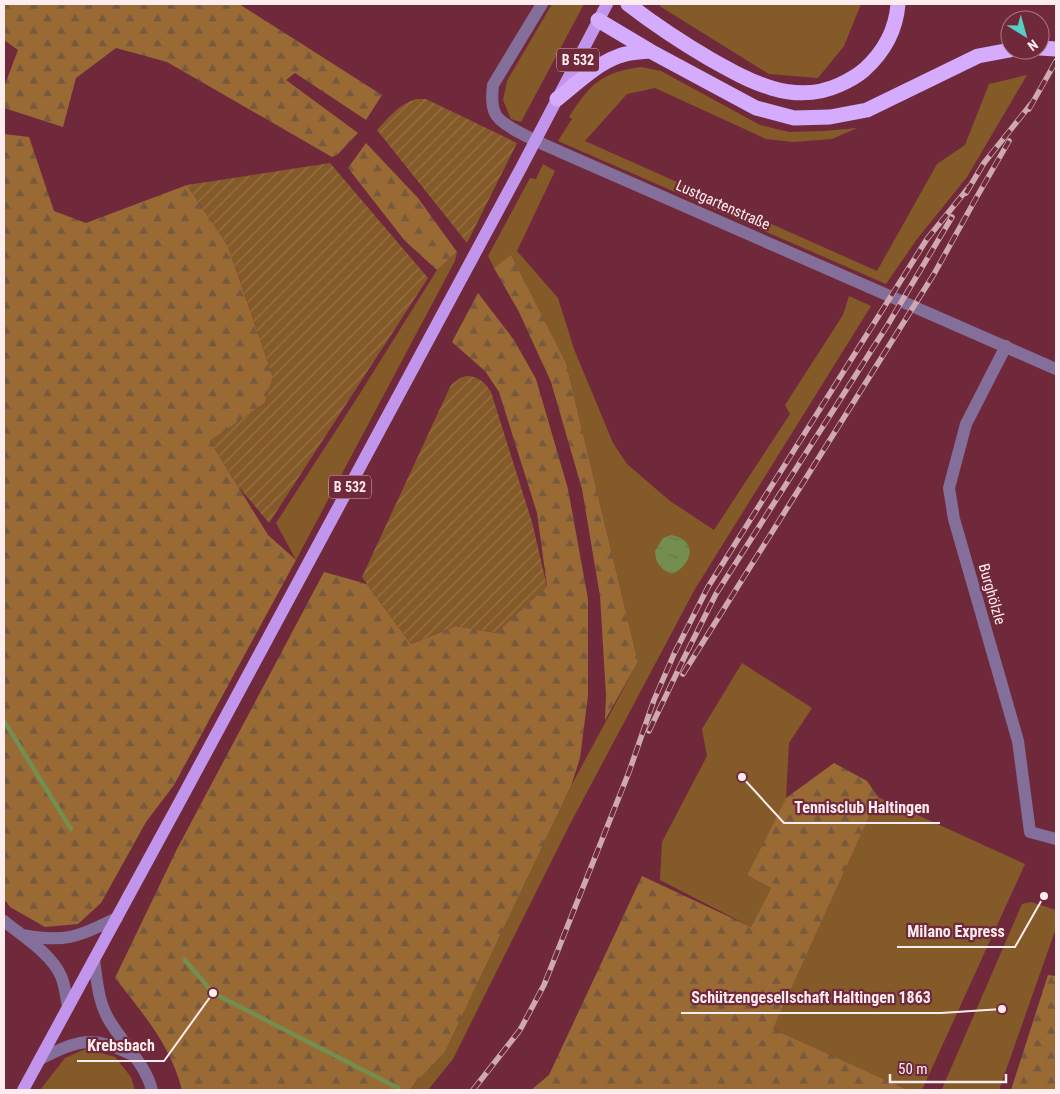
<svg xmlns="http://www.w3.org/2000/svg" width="1060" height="1094" viewBox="0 0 1060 1094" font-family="'Roboto Condensed',sans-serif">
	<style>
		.grass { fill: #855a29 }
		.forest { fill: url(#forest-firs) }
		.garden { fill: url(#garden-furrows) }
		.water { fill: url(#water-ripples) }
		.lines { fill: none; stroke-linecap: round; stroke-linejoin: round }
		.stream { stroke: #748e4f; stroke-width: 4.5 }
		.street { stroke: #846f9a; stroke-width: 12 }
		.primary { stroke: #c295ec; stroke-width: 12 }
		.highway { stroke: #d5abfe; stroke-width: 15 }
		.rail-casing { stroke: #cea9b1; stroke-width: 5.5 }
		.rail { stroke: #70293b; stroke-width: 4; stroke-dasharray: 11; stroke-linecap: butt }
		.labels { text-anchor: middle; stroke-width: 4.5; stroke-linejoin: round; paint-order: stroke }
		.shield { fill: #70293b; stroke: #d4b2b9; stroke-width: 1 }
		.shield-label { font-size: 14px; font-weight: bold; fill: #ffecef }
		.street-label { font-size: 15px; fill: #ffecef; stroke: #70293b }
		.leader { fill: none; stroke: #ffecef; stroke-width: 2 }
		.callout-dot { fill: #ffecef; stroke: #70293b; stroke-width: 2 }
		.callout-label { font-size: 16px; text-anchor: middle; font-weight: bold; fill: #ffecef; stroke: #70293b; stroke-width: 4.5; stroke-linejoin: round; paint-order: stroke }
	</style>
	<defs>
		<pattern id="forest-firs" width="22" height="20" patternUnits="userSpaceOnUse" patternTransform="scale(1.25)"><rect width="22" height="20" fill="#9a6a34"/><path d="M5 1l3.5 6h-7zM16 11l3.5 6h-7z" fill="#775a3d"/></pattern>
		<pattern id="garden-furrows" width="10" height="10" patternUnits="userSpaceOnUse" patternTransform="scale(1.25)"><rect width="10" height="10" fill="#855a29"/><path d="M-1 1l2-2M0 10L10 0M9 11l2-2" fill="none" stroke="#977248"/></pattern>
		<pattern id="water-ripples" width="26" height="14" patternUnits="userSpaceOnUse" patternTransform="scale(1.25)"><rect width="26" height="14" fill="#748e4f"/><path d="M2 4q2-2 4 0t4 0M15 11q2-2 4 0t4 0" fill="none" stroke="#66754d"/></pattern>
	</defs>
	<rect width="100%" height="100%" fill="#70293b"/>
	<!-- grass -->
	<path class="grass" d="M552,4H584L521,122L511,119L503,100L507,81Z
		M659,4H861L844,46L818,78L769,74L661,7Z
		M641,67L661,71L760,125L789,132L824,131L857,128L832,139L793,142L766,139L655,88L627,94L585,141L877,271L937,164L965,145L989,84L1027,75L967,177L917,239L886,284L558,141L572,119L569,117C590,84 602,72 641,67Z
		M543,164L555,171L517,251L558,298L574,349L613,443L627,464L670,501L714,530L790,414L785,405L843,315L849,296L871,306L695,589L569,826L453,1059L428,1090H409L445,1052L571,786L638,662L566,363L511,256L494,268L488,256L530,178L536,179Z
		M457,252L455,261L296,560L276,523L359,395L437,270Z
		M742,663L812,708L789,743L786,798L747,875L771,888L751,927L660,880L662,842L707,756L702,729Z
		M878,797L1025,864L922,1090H908L773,1029Z
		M1031,902L1056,910V928L999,1090L942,1089L1022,904Z
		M86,1049L115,1057L131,1077L135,1090H40L65,1058Z"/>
	<!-- forest -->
	<path class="forest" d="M4,4H239L382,95L366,120L295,73L286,80L358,133L337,155L332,157L167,62L116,48L76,78L63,127L4,108V87L18,50L4,40Z
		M4,134L29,137L54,211L86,223L187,185L228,246L273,377L265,403L210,441L268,535L296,560L174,785L146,822L101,903L78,924L45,927L10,907L4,899Z
		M366,143L418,198L457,252L437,270L405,241L348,168Z
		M511,255L566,363L638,662L605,720L606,695L600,596L582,489L551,382L519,312L494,268Z
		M478,293L514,340L536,379L568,489L588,599V696L580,758L571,786L445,1052L409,1090H182C170,1044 144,1015 115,978L177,849L324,572L367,584L411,644L456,626L496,633L547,586L537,513L499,392L485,371L452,342Z
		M834,763L867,781L878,797L773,1029L908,1090H531L549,1075L642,876L751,927L771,888L747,875L786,798Z
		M1048,975L1056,976V1090H1011Z"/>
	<!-- garden -->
	<path class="garden" d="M416,99H426L517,143L467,243L377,130C389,117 398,105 416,99Z
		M330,163L428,278L269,523L238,486L210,441L265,403L273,377L228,246L187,185Z
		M466,376C478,376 485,382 491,392L532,522L547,586L496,633L456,626L411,644L362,577L451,385L460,378Z"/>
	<!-- water -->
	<path class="water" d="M671,535C699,540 692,565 672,574C660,569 656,564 655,551L663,538Z"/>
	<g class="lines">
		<!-- stream -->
		<path class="stream" d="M4,721L71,829
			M185,960L213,993L398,1088"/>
		<!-- street -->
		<path class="street" d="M542,4L493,85C492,94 491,104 495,113C500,127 548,146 563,153L1056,369
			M1006,346L966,424L949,488L954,519L1018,741L1030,832L1056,839
			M4,921C22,936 51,953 61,976C65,985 66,997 68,1007
			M22,935C66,943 77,937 117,918
			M94,960C97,980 98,1002 109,1020C123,1044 145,1063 152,1090
			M40,1059C79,1040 91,1035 131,1054"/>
		<!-- primary -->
		<path class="primary" d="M23,1090L178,805L521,168L607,4"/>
		<!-- highway -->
		<path class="highway" d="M628,4C654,24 681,42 710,59C749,81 793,106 839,85C848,81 857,76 864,70C884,52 896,30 898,4
			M598,20L650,51L756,108L794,118L830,117L867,110L978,56L1010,50
			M1040,48L1056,49
			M557,99C576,84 596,64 619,56C629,52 640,52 650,51"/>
		<!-- rail casing -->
		<g class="rail-casing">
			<path id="rail" d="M1029,109L1056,61
				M966,193L984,163L1031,104
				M683,674L934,274L975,200L1009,141
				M649,731L684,658L716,594L887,326L952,217
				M473,1090L520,1030L544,985L629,772L654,700L674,654L708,587L927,239L969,187"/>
		</g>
		<!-- rail -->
		<use href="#rail" class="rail"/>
	</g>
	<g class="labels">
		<!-- shield labels -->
		<g class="shield">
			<rect x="557" y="48.5" width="42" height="23" rx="4"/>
			<rect x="329" y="475.5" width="42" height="23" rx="4"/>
		</g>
		<g class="shield-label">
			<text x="578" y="65">B 532</text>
			<text x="350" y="492">B 532</text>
		</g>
		<!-- street labels -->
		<g class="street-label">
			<text transform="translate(723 205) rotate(24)" y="5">Lustgartenstraße</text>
			<text transform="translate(992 594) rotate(74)" y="5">Burghölzle</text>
		</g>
	</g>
	<!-- callouts -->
	<path class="leader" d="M742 777L784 823H940M1044 896L1015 947H897M1002 1009L941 1013H681M213 993L164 1061H77"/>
	<g class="callout-dot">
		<circle cx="742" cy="777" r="5"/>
		<circle cx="1044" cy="896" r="5"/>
		<circle cx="1002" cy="1009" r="5"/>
		<circle cx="213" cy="993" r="5"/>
	</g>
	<g class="callout-label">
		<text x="862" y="813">Tennisclub Haltingen</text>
		<text x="956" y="937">Milano Express</text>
		<text x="811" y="1003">Schützengesellschaft Haltingen 1863</text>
		<text x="121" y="1051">Krebsbach</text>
	</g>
	<!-- border -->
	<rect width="1060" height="1094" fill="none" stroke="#ffecef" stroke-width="10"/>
	<!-- north arrow -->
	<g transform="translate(1025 35) rotate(143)"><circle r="24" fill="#70293b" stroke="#a97783"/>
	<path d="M0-4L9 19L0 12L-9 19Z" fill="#56cec3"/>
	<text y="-8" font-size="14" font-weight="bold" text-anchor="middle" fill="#ffecef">N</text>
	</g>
	<!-- scale -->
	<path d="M890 1074v8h116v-8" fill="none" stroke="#ffecef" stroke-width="2.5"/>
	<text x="898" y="1074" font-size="15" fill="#ffecef" stroke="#70293b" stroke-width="4" paint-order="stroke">50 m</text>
</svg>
